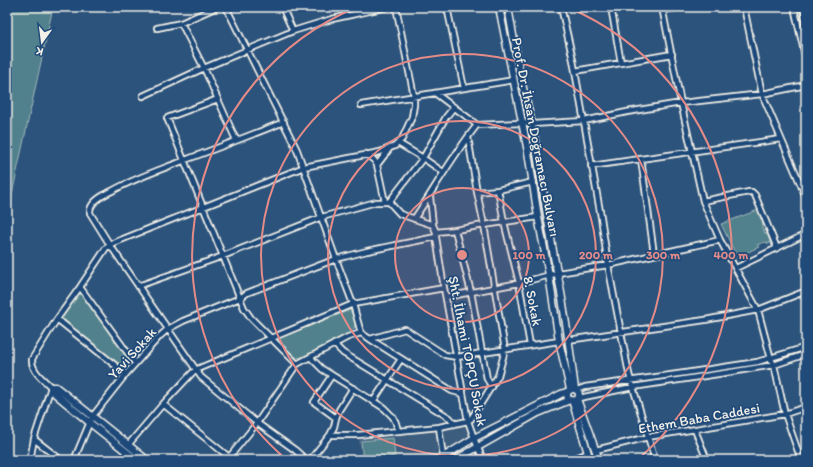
<svg xmlns="http://www.w3.org/2000/svg" width="813" height="467" viewBox="0 0 813 467" font-family="Itim,sans-serif">
	<style>
		.built { fill: #3c5d7e }
		.green { fill: #51818c; stroke: #a2b9ba }
		.lines { fill: none; stroke-linecap: round; stroke-linejoin: round }
		.minor-casing { stroke: #f4f1e8; stroke-width: 8 }
		.major-casing { stroke: #f4f1e8; stroke-width: 9 }
		.minor { stroke: #1f4a7a; stroke-width: 4.5 }
		.major { stroke: #1f4a7a; stroke-width: 6 }
		.ring { fill: none; stroke: #e58c88; stroke-width: 2 }
		.labels { text-anchor: middle; stroke-width: 3.5; stroke-linejoin: round; paint-order: stroke }
		.street-label { font-size: 14px; fill: #f4f1e8; stroke: #1f4a7a }
		.centre { fill: #e58c88; stroke: #1f4a7a; stroke-width: 2 }
		.ring-label { font-size: 12px; text-anchor: middle; font-weight: bold; fill: #e58c88; stroke: #1f4a7a; stroke-width: 3.5; stroke-linejoin: round; paint-order: stroke }
	</style>
	<rect width="100%" height="100%" fill="#2c537c"/>
	<filter id="ink" filterUnits="userSpaceOnUse"><feTurbulence type="fractalNoise" baseFrequency=".025" numOctaves="2"/><feDisplacementMap in="SourceGraphic" scale="8" xChannelSelector="R" yChannelSelector="G"/><feConvolveMatrix kernelMatrix="1 2 1 2 8 2 1 2 1" color-interpolation-filters="sRGB"/></filter>
	<g filter="url(#ink)">
		<!-- built -->
		<path class="built" d="M468,421L474,438L438,460H395L394,458L381,460H361L358,435Z"/>
		<!-- green -->
		<path class="green" d="M7,7H53L7,217Z
			M758,210L763,223L762,227L766,235L767,233L770,241L769,244L765,242L757,245L759,247L737,257L721,224Z
			M80,287L135,363L126,374L57,319Z
			M350,310L356,322L354,328L349,334L302,357L297,358L295,356L276,339Z
			M393,438L395,456L363,460L361,441Z"/>
		<g class="lines">
			<!-- minor casing -->
			<g class="minor-casing">
				<path id="minor" d="M226,7L297,150L336,259L353,304L361,333
					M282,7L293,31
					M447,7L464,88
					M561,7L573,60L601,217L608,265L629,374L655,460
					M611,7L621,63
					M662,7L681,103L703,201L720,240L758,310L771,359L774,365L785,414L801,460
					M744,7L762,94L806,197
					M794,7L806,60
					M803,7L806,22
					M663,10L683,7
					M181,23L204,68L236,140
					M157,28L181,23L217,7
					M575,71L672,54
					M435,93L471,120L477,125
					M143,96L204,68L293,31L332,19L387,7
					M218,99L167,118L244,308L251,318L297,364
					M361,105L514,80
					M284,122C251,135 218,148 185,160C160,170 135,178 112,191C103,195 89,203 90,213L110,245L201,377L257,423L295,450L306,460
					M398,143L423,158L443,172
					M366,154L374,160L377,165L390,148
					M641,159L654,254
					M377,165L385,202
					M591,166L781,139
					M498,190L504,222L519,283L530,345
					M477,192L498,190L533,182
					M430,197L433,225L436,232V237L444,288L468,421L474,438L483,460
					M703,201L749,192H752L755,195L777,248
					M389,202L423,158L446,117L454,107
					M414,219C435,188 453,155 477,125L522,123L532,124L584,121L627,112L681,103L762,94L806,85
					M455,230L471,292L487,379L492,387
					M436,232L455,230L484,225L538,217
					M736,268L806,234
					M138,286L223,256L322,217L376,202H389L400,214L433,225
					M80,287L135,363
					M446,297L519,283L558,273L608,265L720,240
					M57,319L126,374
					M361,333L370,339L452,391L463,394
					M370,339L405,329L445,355L457,357L559,341
					M568,340L705,320L758,310L806,291
					M334,344L343,353L353,359L450,418L455,424
					M310,357L322,369L384,408L393,417L396,423L398,431
					M332,375L314,402L336,418
					M577,390L585,387L685,373L757,362L806,347
					M579,398L633,387L731,372L774,365L806,354
					M374,400L401,359
					M163,404L229,457L231,460
					M439,427L443,457
					M695,430L707,460
					M330,435H358L439,427L468,421L471,419L498,376L505,350L484,225L477,192L468,137
					M34,439L61,460
					M128,445L163,404L195,370L353,304L444,288
					M596,450L648,437L785,414L806,407
					M30,460L34,439L51,387C43,379 31,371 32,359L57,319L80,287L106,248L113,243L304,167L380,152L395,146L402,139L412,117L414,105V96L396,7
					M74,460L92,417L126,374L160,336L168,329L183,321L240,298L247,293L336,259L367,251L436,237
					M122,460L126,451
					M227,460L257,423L297,364L348,337L361,333
					M310,460L330,435L334,427L336,418L339,410L353,388
					M571,460L588,453"/>
			</g>
			<!-- major casing -->
			<g class="major-casing">
				<path id="major" d="M499,7L528,152L538,217L549,275L559,341L570,389
					M508,7L521,80L532,124L554,257C564,300 569,345 575,389
					M567 395a6 6 0 1 1 12 0a6 6 0 1 1-12 0Z
					M577,399L599,460
					M572,400L590,460
					M137,460L90,423L53,392L51,387H56L147,460
					M438,460L474,438L561,394L569,391
					M455,460L538,413L570,400"/>
			</g>
			<!-- minor -->
			<use href="#minor" class="minor"/>
			<!-- major -->
			<use href="#major" class="major"/>
		</g>
	</g>
	<!-- distance rings -->
	<circle cx="462" cy="255" r="67" fill="#e58c88" fill-opacity=".12"/>
	<g class="ring">
		<circle cx="462" cy="255" r="67"/>
		<circle cx="462" cy="255" r="134"/>
		<circle cx="462" cy="255" r="201"/>
		<path d="M287 460A269 269 0 0 1 357 7M567 7A269 269 0 0 1 637 460"/>
	</g>
	<g class="labels">
		<!-- street labels -->
		<g class="street-label">
			<text transform="translate(536 137) rotate(79)" y="5">Prof. Dr. İhsan Doğramacı Bulvarı</text>
			<text transform="translate(533 301) rotate(79)" y="5">8. Sokak</text>
			<text transform="translate(468 351) rotate(79)" y="5">Şht. İlhami TOPÇU Sokak</text>
			<text transform="translate(132 353) rotate(-48)" y="5">Yavi Sokak</text>
			<text transform="translate(699 418) rotate(-10)" y="5">Ethem Baba Caddesi</text>
		</g>
	</g>
	<circle cx="462" cy="255" r="6" class="centre"/>
	<g class="ring-label">
		<text x="529" y="259">100 m</text>
		<text x="596" y="259">200 m</text>
		<text x="663" y="259">300 m</text>
		<text x="731" y="259">400 m</text>
	</g>
	<!-- margin -->
	<rect width="813" height="467" fill="none" stroke="#1f4a7a" stroke-width="24"/>
	<rect x="12" y="12" width="789" height="443" fill="none" stroke="#f4f1e8" stroke-width="1.5" filter="url(#ink)"/>
	<!-- north arrow -->
	<g transform="translate(42 42) rotate(194)" stroke="#1f4a7a" stroke-width="3" paint-order="stroke">
	<path d="M0-3L7 15L0 10L-7 15Z" fill="#f4f1e8"/>
	<text y="-6" font-size="11" font-weight="bold" text-anchor="middle" fill="#f4f1e8">K</text>
	</g>
</svg>
